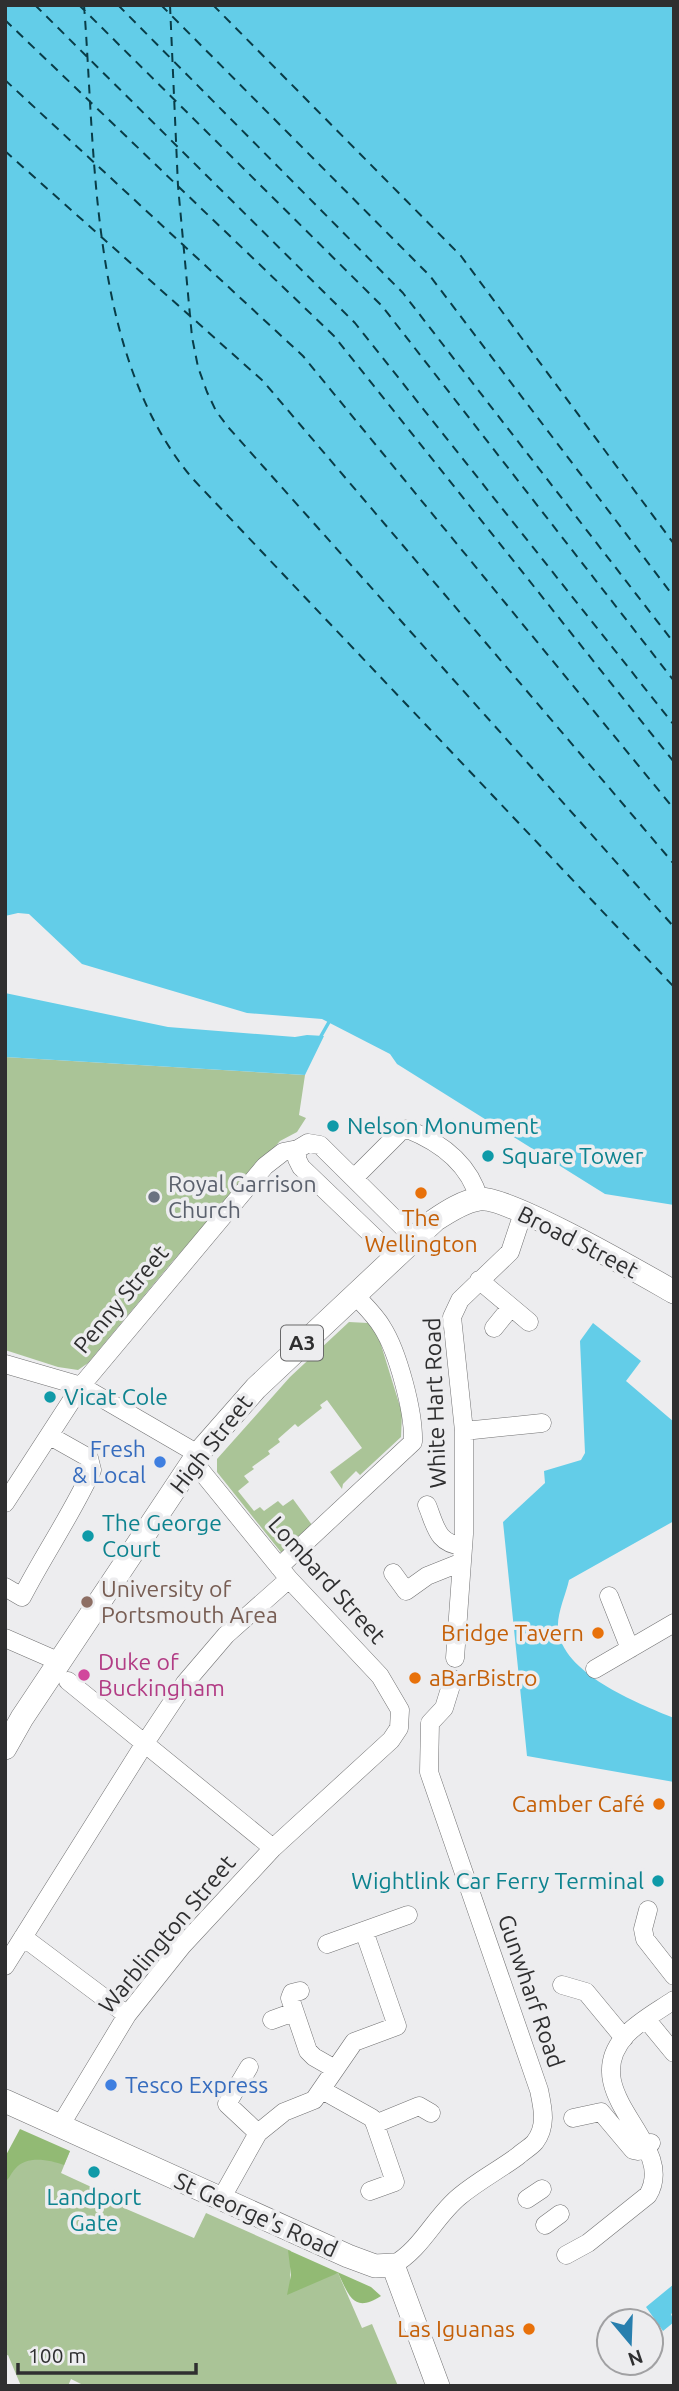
<svg xmlns="http://www.w3.org/2000/svg" width="679" height="2391" viewBox="0 0 679 2391" font-family="Ubuntu,sans-serif">
	<style>
		.green { fill: #aac497 }
		.forest { fill: #92ba74 }
		.water { fill: #63cde8 }
		.lines { fill: none; stroke-linecap: round; stroke-linejoin: round }
		.stream { stroke: #63cde8; stroke-width: 3.5 }
		.ferry { stroke: #093c47; stroke-width: 2; stroke-dasharray: 9 7; stroke-linecap: butt }
		.minor-casing { stroke: #727273; stroke-width: 19 }
		.major-casing { stroke: #727273; stroke-width: 24 }
		.minor { stroke: #fff; stroke-width: 18 }
		.major { stroke: #fff; stroke-width: 23 }
		.culture-dot { fill: #0f9aa8; stroke: #ededef; stroke-width: 2.5 }
		.food-dot { fill: #e8710a; stroke: #ededef; stroke-width: 2.5 }
		.worship-dot { fill: #6b7280; stroke: #ededef; stroke-width: 2.5 }
		.shop-dot { fill: #3f7fe0; stroke: #ededef; stroke-width: 2.5 }
		.education-dot { fill: #8d6e63; stroke: #ededef; stroke-width: 2.5 }
		.hotel-dot { fill: #d1479c; stroke: #ededef; stroke-width: 2.5 }
		.labels { text-anchor: middle; stroke-width: 7; stroke-linejoin: round; paint-order: stroke }
		.shield { fill: #ededef; stroke: #686869; stroke-width: 2 }
		.shield-label { font-size: 21px; font-weight: bold; fill: #2f2f30 }
		.culture-label { font-size: 23px; fill: #0d838f; stroke: #ededef; text-anchor: start }
		.worship-label { font-size: 23px; fill: #5b616d; stroke: #ededef; text-anchor: start }
		.food-label { font-size: 23px; fill: #c56008; stroke: #ededef; text-anchor: end }
		.street-label { font-size: 23px; fill: #2f2f30; stroke: #ededef }
		.shop-label { font-size: 23px; fill: #366cbe; stroke: #ededef; text-anchor: end }
		.education-label { font-size: 23px; fill: #785e54; stroke: #ededef; text-anchor: start }
		.hotel-label { font-size: 23px; fill: #b23c85; stroke: #ededef; text-anchor: start }
	</style>
	<rect width="100%" height="100%" fill="#ededef"/>
	<!-- green -->
	<path class="green" d="M5,1057L305,1075L299,1115L306,1118L297,1132L280,1141L272,1150L172,1262L88,1363L78,1370L58,1367L5,1350Z
		M349,1322L368,1323L378,1335L402,1413L401,1437L360,1475L356,1471L343,1484L342,1489L330,1472L362,1448L327,1400L320,1405L322,1408L298,1427L295,1424L278,1439L280,1442L268,1451L270,1454L252,1467L254,1469L244,1476L249,1482L238,1491L254,1511L260,1507L264,1511L278,1501L283,1506L293,1499L312,1525L284,1556L217,1472V1459L290,1377Z
		M70,2151L61,2173L126,2203L124,2208L194,2238L206,2213L291,2251L290,2282L338,2273L362,2328L372,2324L398,2386H85L71,2379L68,2386H21L8,2355L5,2356V2157Z"/>
	<!-- forest -->
	<path class="forest" d="M20,2129L70,2151L64,2165C49,2160 27,2155 15,2169C11,2173 10,2178 5,2182V2157Z
		M288,2250L371,2287L381,2296C353,2314 349,2295 338,2273L287,2295L291,2275Z"/>
	<!-- water -->
	<path class="water" d="M5,5H674V1205L605,1194L397,1064L390,1054L322,1019L247,1013L82,964L29,914L18,913L5,916Z
		M5,993L168,1027L295,1037L307,1035L324,1036L305,1075L5,1057Z
		M593,1323L641,1361L626,1381L674,1422V1521L569,1580C566,1594 557,1613 558,1628C561,1673 637,1703 674,1718V1782L527,1756L503,1522L545,1483L544,1471L581,1460L585,1453L580,1341Z
		M674,2284V2312L671,2314L674,2322L663,2331L646,2307Z"/>
	<g class="lines">
		<!-- stream -->
		<path class="stream" d="M321,1036L329,1022"/>
		<!-- ferry -->
		<path class="ferry" d="M35,5L355,323L674,725
			M79,5L382,306L674,681
			M84,5C96,158 89,355 192,478L674,987
			M118,5L403,293L674,643
			M161,5L430,276L674,597
			M170,5L178,186L192,337L198,367L207,392L216,411L228,427L674,927
			M213,5L461,256L674,544
			M5,20L334,336L674,762
			M5,80L303,356L674,809
			M5,151L263,381L674,864"/>
		<!-- minor casing -->
		<g class="minor-casing">
			<path id="minor" d="M354,1178L400,1132L407,1129C440,1142 469,1163 479,1199
				M394,1256L301,1167L297,1159L298,1149L308,1143L320,1145L414,1238
				M479,1280L529,1322
				M494,1328L511,1307
				M5,1364L81,1386L198,1454
				M464,1431L542,1423
				M5,1503L81,1386L265,1166L283,1152L298,1149
				M427,1505C436,1527 437,1544 463,1546
				M279,1567L413,1442C414,1412 398,1352 382,1327C375,1315 363,1304 354,1294
				M393,1573L406,1591L427,1576L462,1562
				M5,1587L22,1597C44,1554 72,1514 92,1470L89,1458L50,1436
				M609,1596L630,1649
				M5,1638L60,1662
				M455,1658L464,1534V1431L452,1317L460,1300L510,1252L523,1213
				M595,1669L674,1623
				M68,1681L273,1848
				M648,1910L643,1929L645,1939L674,1976
				M23,1937L127,2015
				M327,1944L408,1915
				M5,1966L145,1743L185,1683L226,1635L289,1579
				M562,1985L586,1992L624,2038
				M300,1991L292,1993L290,1998L308,2051L314,2057L335,2069
				M646,2019L674,2053
				M272,2020L294,2012
				M249,2067L227,2104L258,2133
				M322,2090L372,2118L375,2124L395,2182L370,2191
				M573,2118L601,2112L633,2150L638,2151L651,2143
				M375,2124L419,2106L431,2113
				M60,2126L127,2015L182,1946L273,1848L391,1740L399,1728L400,1710L380,1676L289,1579L193,1461
				M221,2199L258,2133L284,2112L314,2100L354,2042L397,2026L364,1931
				M527,2199L542,2189
				M545,2225L560,2214
				M566,2255L588,2243L648,2195C679,2143 573,2094 626,2035C639,2021 658,2011 674,2000
				M393,2265C422,2249 435,2216 460,2196C478,2181 499,2170 518,2156C523,2151 531,2147 535,2142C547,2126 543,2109 539,2090L429,1772L430,1723L444,1708L453,1679"/>
		</g>
		<!-- major casing -->
		<g class="major-casing">
			<path id="major" d="M5,1748L22,1718L198,1454L256,1388L435,1220C447,1212 464,1201 479,1199C506,1195 644,1275 674,1292
				M5,2101L348,2256L375,2266L393,2265L438,2386"/>
		</g>
		<!-- minor -->
		<use href="#minor" class="minor"/>
		<!-- major -->
		<use href="#major" class="major"/>
	</g>
	<!-- markers -->
	<g class="culture-dot">
		<circle cx="333" cy="1126" r="7"/>
		<circle cx="488" cy="1156" r="7"/>
		<circle cx="50" cy="1397" r="7"/>
		<circle cx="88" cy="1536" r="7"/>
		<circle cx="658" cy="1881" r="7"/>
		<circle cx="94" cy="2172" r="7"/>
	</g>
	<g class="food-dot">
		<circle cx="421" cy="1193" r="7"/>
		<circle cx="598" cy="1633" r="7"/>
		<circle cx="415" cy="1678" r="7"/>
		<circle cx="659" cy="1804" r="7"/>
		<circle cx="529" cy="2329" r="7"/>
	</g>
	<circle class="worship-dot" cx="154" cy="1197" r="7"/>
	<g class="shop-dot">
		<circle cx="160" cy="1462" r="7"/>
		<circle cx="111" cy="2085" r="7"/>
	</g>
	<circle class="education-dot" cx="87" cy="1602" r="7"/>
	<circle class="hotel-dot" cx="84" cy="1675" r="7"/>
	<g class="labels">
		<!-- shield labels -->
		<rect class="shield" x="281" y="1325.5" width="42" height="35" rx="5"/>
		<g class="shield-label">
			<text x="302" y="1350">A3</text>
		</g>
		<!-- culture labels -->
		<g class="culture-label">
			<text x="347" y="1134">Nelson Monument</text>
			<text x="502" y="1164">Square Tower</text>
			<text x="64" y="1405">Vicat Cole</text>
			<text x="102" y="1531">The George<tspan x="102" dy="26">Court</tspan></text>
			<text x="644" y="1889" text-anchor="end">Wightlink Car Ferry Terminal</text>
			<text x="94" y="2205" text-anchor="middle">Landport<tspan x="94" dy="26">Gate</tspan></text>
		</g>
		<!-- worship labels -->
		<g class="worship-label">
			<text x="168" y="1192">Royal Garrison<tspan x="168" dy="26">Church</tspan></text>
		</g>
		<!-- food labels -->
		<g class="food-label">
			<text x="421" y="1226" text-anchor="middle">The<tspan x="421" dy="26">Wellington</tspan></text>
			<text x="584" y="1641">Bridge Tavern</text>
			<text x="429" y="1686" text-anchor="start">aBarBistro</text>
			<text x="645" y="1812">Camber Café</text>
			<text x="515" y="2337">Las Iguanas</text>
		</g>
		<!-- street labels -->
		<g class="street-label">
			<text transform="translate(578 1242) rotate(27)" y="8">Broad Street</text>
			<text transform="translate(121 1299) rotate(-50)" y="8">Penny Street</text>
			<text transform="translate(435 1403) rotate(-92)" y="8">White Hart Road</text>
			<text transform="translate(211 1444) rotate(-52)" y="8">High Street</text>
			<text transform="translate(327 1580) rotate(48)" y="8">Lombard Street</text>
			<text transform="translate(167 1934) rotate(-50)" y="8">Warblington Street</text>
			<text transform="translate(531 1991) rotate(71)" y="8">Gunwharf Road</text>
			<text transform="translate(256 2215) rotate(24)" y="8">St George's Road</text>
		</g>
		<!-- shop labels -->
		<g class="shop-label">
			<text x="146" y="1457">Fresh<tspan x="146" dy="26">&amp; Local</tspan></text>
			<text x="125" y="2093" text-anchor="start">Tesco Express</text>
		</g>
		<!-- education labels -->
		<g class="education-label">
			<text x="101" y="1597">University of<tspan x="101" dy="26">Portsmouth Area</tspan></text>
		</g>
		<!-- hotel labels -->
		<g class="hotel-label">
			<text x="98" y="1670">Duke of<tspan x="98" dy="26">Buckingham</tspan></text>
		</g>
	</g>
	<!-- border -->
	<rect width="679" height="2391" fill="none" stroke="#2f2f30" stroke-width="14"/>
	<!-- north arrow -->
	<g transform="translate(630 2342) rotate(161)"><circle r="33" fill="#ededef" stroke="#a1a1a3" stroke-width="2"/>
	<path d="M0-5L12 26L0 18L-12 26Z" fill="#287fae"/>
	<text y="-10" font-size="19" font-weight="bold" text-anchor="middle" fill="#2f2f30">N</text>
	</g>
	<!-- scale -->
	<path d="M18 2363v10h178v-10" fill="none" stroke="#2f2f30" stroke-width="3.5"/>
	<text x="28" y="2363" font-size="21" fill="#2f2f30" stroke="#ededef" stroke-width="5" paint-order="stroke">100 m</text>
</svg>
